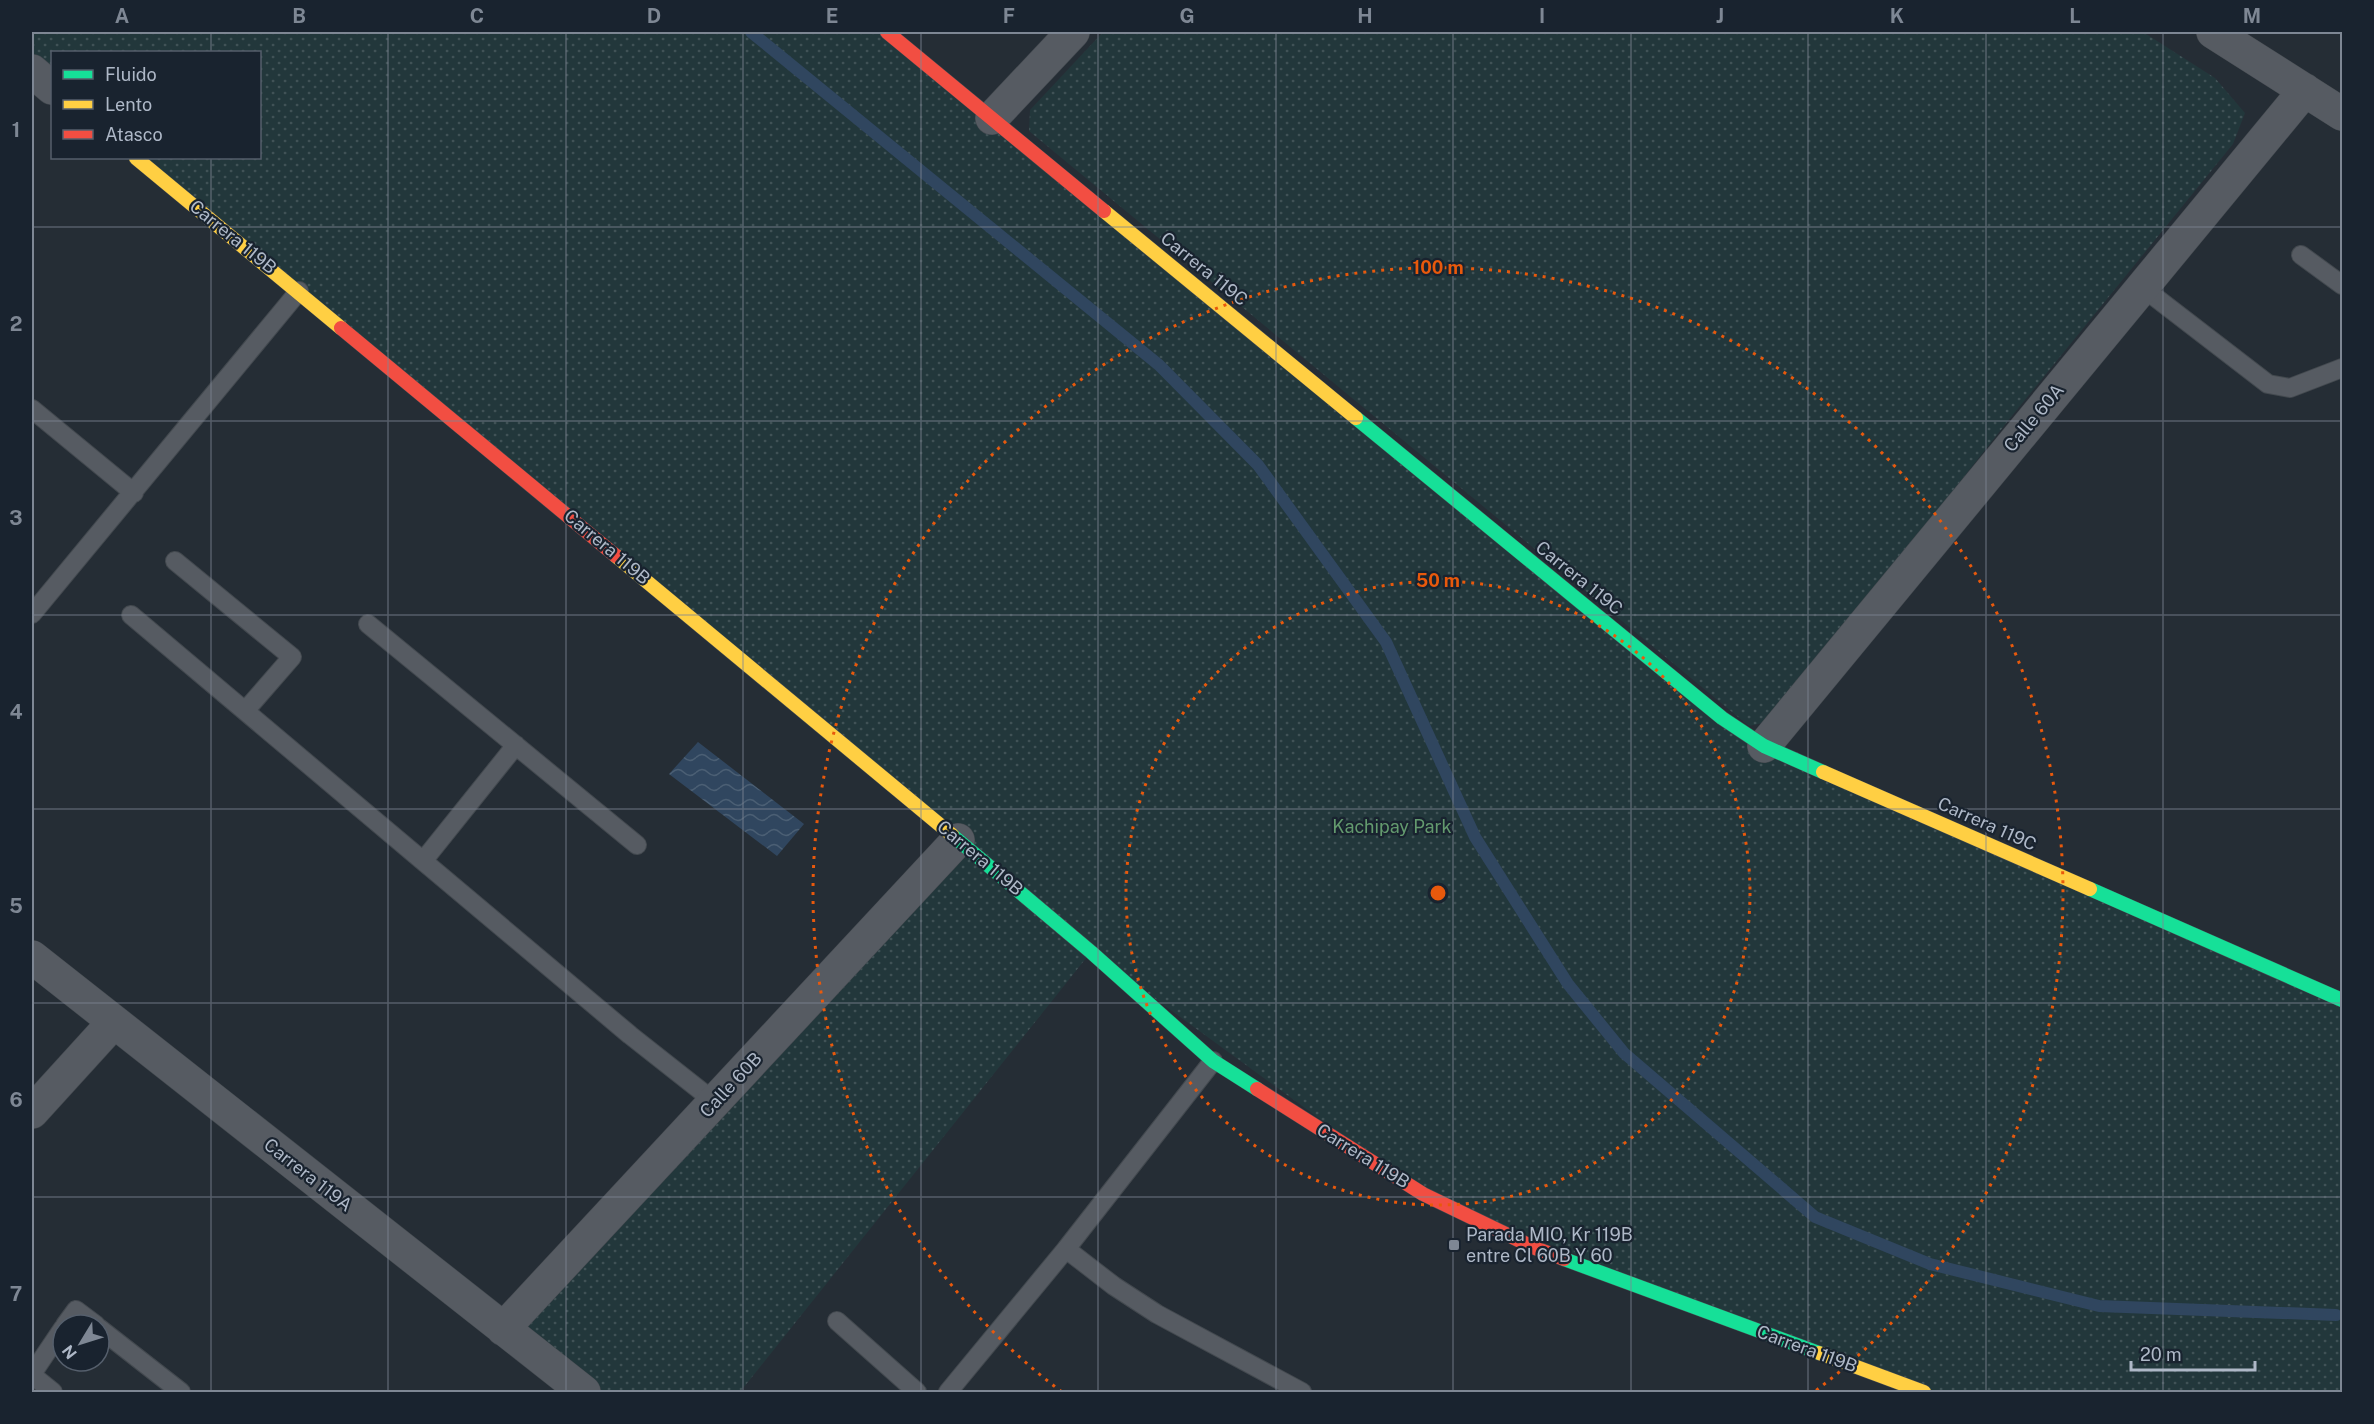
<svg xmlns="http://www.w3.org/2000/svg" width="2374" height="1424" viewBox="0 0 2374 1424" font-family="'Public Sans',sans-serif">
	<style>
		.park { fill: url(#park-dots) }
		.water { fill: url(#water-waves) }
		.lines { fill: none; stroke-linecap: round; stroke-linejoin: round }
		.stream { stroke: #30465f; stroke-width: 12 }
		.lane-casing { stroke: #43494f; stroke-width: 20 }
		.street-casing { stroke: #43494f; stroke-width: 34 }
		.fast-casing { stroke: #43494f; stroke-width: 15 }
		.slow-casing { stroke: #43494f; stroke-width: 15 }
		.jam-casing { stroke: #43494f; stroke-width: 15 }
		.lane { stroke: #565b62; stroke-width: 18 }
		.street { stroke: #565b62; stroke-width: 33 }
		.fast { stroke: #16e098; stroke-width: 14 }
		.slow { stroke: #ffcf43; stroke-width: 14 }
		.jam { stroke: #f24e42; stroke-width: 14 }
		.grid { fill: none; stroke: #7e8794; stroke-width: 1.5; stroke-opacity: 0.55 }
		.ring { fill: none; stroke: #e8590c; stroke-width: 3; stroke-dasharray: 3 6 }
		.poi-dot { fill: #7e8794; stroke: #19232f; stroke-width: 2 }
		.labels { text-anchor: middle; stroke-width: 4.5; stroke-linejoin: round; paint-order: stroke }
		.street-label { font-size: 18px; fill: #aeb8c7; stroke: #19232f }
		.park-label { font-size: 18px; fill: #639a6e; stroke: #19232f }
		.poi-label { font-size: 18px; fill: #aeb8c7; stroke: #19232f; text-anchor: start }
		.centre { fill: #e8590c; stroke: #19232f; stroke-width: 3 }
		.ring-label { font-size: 18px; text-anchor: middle; font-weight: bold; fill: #e8590c; stroke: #19232f; stroke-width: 4.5; stroke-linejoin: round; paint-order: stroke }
		.neatline { fill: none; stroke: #7e8794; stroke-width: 2 }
		.grid-label { font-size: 20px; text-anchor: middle; font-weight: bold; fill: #7e8794 }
	</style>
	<defs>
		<pattern id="park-dots" width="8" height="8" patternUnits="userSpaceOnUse" patternTransform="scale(1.5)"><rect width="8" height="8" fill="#22373b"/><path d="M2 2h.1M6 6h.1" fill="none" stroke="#405256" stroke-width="1.8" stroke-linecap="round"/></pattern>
		<pattern id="water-waves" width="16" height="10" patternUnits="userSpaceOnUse" patternTransform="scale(1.5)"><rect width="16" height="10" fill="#30465f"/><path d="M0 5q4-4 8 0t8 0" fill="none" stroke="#4b5f74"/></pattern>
	</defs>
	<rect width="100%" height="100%" fill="#252d35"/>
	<!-- park -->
	<path class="park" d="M32,32H887L1722,718L2342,1000V1392H1924L1423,1194L1091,952L740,1392H584L503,1329L958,840L136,158H260V52H52V88L32,71Z
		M1103,32H2143L2215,78L2245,113L2233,144L2011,417L1772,721L1749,726L1029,131L1030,110Z"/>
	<!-- water -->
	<path class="water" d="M698,742L804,824L777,856L669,774Z"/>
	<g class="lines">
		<!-- stream -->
		<path class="stream" d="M751,32L1159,365L1258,465L1386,642L1475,837L1568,984L1624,1053L1815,1217L1930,1264L2099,1306L2336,1315"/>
		<!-- lane casing -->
		<g class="lane-casing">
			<path id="lane" d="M2301,255L2342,285
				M2142,287L2268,384L2290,388L2342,368
				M32,409L134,493
				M175,561L292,657L245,711
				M32,614L299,291
				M131,615L423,861
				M368,624L637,845
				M516,745L423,861L630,1035L715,1102
				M1066,1249L1114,1286L1157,1314L1302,1392
				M837,1321L917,1392
				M65,1325L76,1310L96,1325
				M99,1328L181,1392
				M32,1374L63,1328
				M32,1375L53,1392
				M948,1392L1066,1249L1213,1061"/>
		</g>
		<!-- street casing -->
		<g class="street-casing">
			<path id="street" d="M2213,32L2342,114
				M32,71L52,88
				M992,118L1073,32
				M1764,746L2305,90
				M32,957L584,1392
				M32,1112L113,1023
				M503,1329L958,840"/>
		</g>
		<!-- fast casing -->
		<g class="fast-casing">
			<path id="fast" d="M1356,418L1722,718L1764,746L1823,772
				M952,835L1091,952L1213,1061L1257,1089
				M2090,889L2342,1000
				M1564,1259L1819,1353"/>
		</g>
		<!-- slow casing -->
		<g class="slow-casing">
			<path id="slow" d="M136,158L341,328
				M1104,211L1356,418
				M616,556L952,835
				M1823,772L2090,889
				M1819,1353L1924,1392"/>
		</g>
		<!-- jam casing -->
		<g class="jam-casing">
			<path id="jam" d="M887,32L1104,211
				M341,328L616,556
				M1257,1089L1423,1194L1535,1248L1564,1259"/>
		</g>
		<!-- lane -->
		<use href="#lane" class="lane"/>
		<!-- street -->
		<use href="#street" class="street"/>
		<!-- fast -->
		<use href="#fast" class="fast"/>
		<!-- slow -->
		<use href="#slow" class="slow"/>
		<!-- jam -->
		<use href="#jam" class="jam"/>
	</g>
	<!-- grid -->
	<path class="grid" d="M211,32V52M388,32V1392M566,32V1392M743,32V1392M921,32V1392M1098,32V1392M1276,32V1392M1453,32V1392M1631,32V1392M1808,32V1392M1986,32V1392M2163,32V1392M211,158V1392M32,227H2342M32,421H2342M32,615H2342M32,809H2342M32,1003H2342M32,1197H2342"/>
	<!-- distance rings -->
	<g class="ring">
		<circle cx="1438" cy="893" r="312"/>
		<path d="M1062 1392A625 625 0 1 1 1814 1392"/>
	</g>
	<!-- markers -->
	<rect class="poi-dot" x="1448" y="1239" width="12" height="12" rx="3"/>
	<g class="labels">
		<!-- street labels -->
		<g class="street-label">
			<text transform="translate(233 237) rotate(39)" y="6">Carrera 119B</text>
			<text transform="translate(1204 269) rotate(39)" y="6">Carrera 119C</text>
			<text transform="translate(2034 418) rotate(-50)" y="6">Calle 60A</text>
			<text transform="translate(607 547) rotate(40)" y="6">Carrera 119B</text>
			<text transform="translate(1579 578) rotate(39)" y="6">Carrera 119C</text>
			<text transform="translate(1987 824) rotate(24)" y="6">Carrera 119C</text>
			<text transform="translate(980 858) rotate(40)" y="6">Carrera 119B</text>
			<text transform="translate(731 1085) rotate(-47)" y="6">Calle 60B</text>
			<text transform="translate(1363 1156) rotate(32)" y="6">Carrera 119B</text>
			<text transform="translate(308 1175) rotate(38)" y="6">Carrera 119A</text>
			<text transform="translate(1807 1349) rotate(20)" y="6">Carrera 119B</text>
		</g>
		<!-- park labels -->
		<g class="park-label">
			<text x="1392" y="833">Kachipay Park</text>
		</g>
		<!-- poi labels -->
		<g class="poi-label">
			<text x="1466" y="1241">Parada MIO, Kr 119B<tspan x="1466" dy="21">entre Cl 60B Y 60</tspan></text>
		</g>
	</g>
	<circle cx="1438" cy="893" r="9" class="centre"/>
	<g class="ring-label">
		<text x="1438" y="274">100 m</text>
		<text x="1438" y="587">50 m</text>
	</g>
	<!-- border -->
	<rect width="2374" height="1424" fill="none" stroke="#19232f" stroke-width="66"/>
	<!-- legend -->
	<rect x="51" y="51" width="210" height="108" fill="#19232f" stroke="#555f6c" stroke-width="1.5"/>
	<rect x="63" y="70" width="30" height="9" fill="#16e098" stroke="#555f6c" stroke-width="1.5"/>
	<text x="105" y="81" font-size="18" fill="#aeb8c7">Fluido</text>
	<rect x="63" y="100" width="30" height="9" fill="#ffcf43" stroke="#555f6c" stroke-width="1.5"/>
	<text x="105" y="111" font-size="18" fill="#aeb8c7">Lento</text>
	<rect x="63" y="130" width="30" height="9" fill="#f24e42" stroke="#555f6c" stroke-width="1.5"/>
	<text x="105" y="141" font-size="18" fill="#aeb8c7">Atasco</text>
	<!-- north arrow -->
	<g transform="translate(81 1343) rotate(232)"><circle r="28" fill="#19232f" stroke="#555f6c" stroke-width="1.5"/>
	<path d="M0-4.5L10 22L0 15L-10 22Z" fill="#7e8794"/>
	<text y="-9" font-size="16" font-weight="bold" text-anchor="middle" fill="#aeb8c7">N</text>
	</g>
	<!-- scale -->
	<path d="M2131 1361v9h124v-9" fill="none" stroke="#aeb8c7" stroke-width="3"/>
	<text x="2140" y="1361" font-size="18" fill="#aeb8c7" stroke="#19232f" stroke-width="4.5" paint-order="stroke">20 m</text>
	<rect x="33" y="33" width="2308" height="1358" class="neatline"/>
	<g class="grid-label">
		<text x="122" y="23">A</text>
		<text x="299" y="23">B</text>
		<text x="477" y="23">C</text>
		<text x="654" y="23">D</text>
		<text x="832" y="23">E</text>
		<text x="1009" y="23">F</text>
		<text x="1187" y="23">G</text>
		<text x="1365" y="23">H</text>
		<text x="1542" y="23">I</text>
		<text x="1720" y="23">J</text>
		<text x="1897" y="23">K</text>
		<text x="2075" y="23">L</text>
		<text x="2252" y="23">M</text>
		<text x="16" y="137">1</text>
		<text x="16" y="331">2</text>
		<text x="16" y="525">3</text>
		<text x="16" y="719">4</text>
		<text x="16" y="913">5</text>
		<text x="16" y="1107">6</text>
		<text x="16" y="1301">7</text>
	</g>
</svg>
